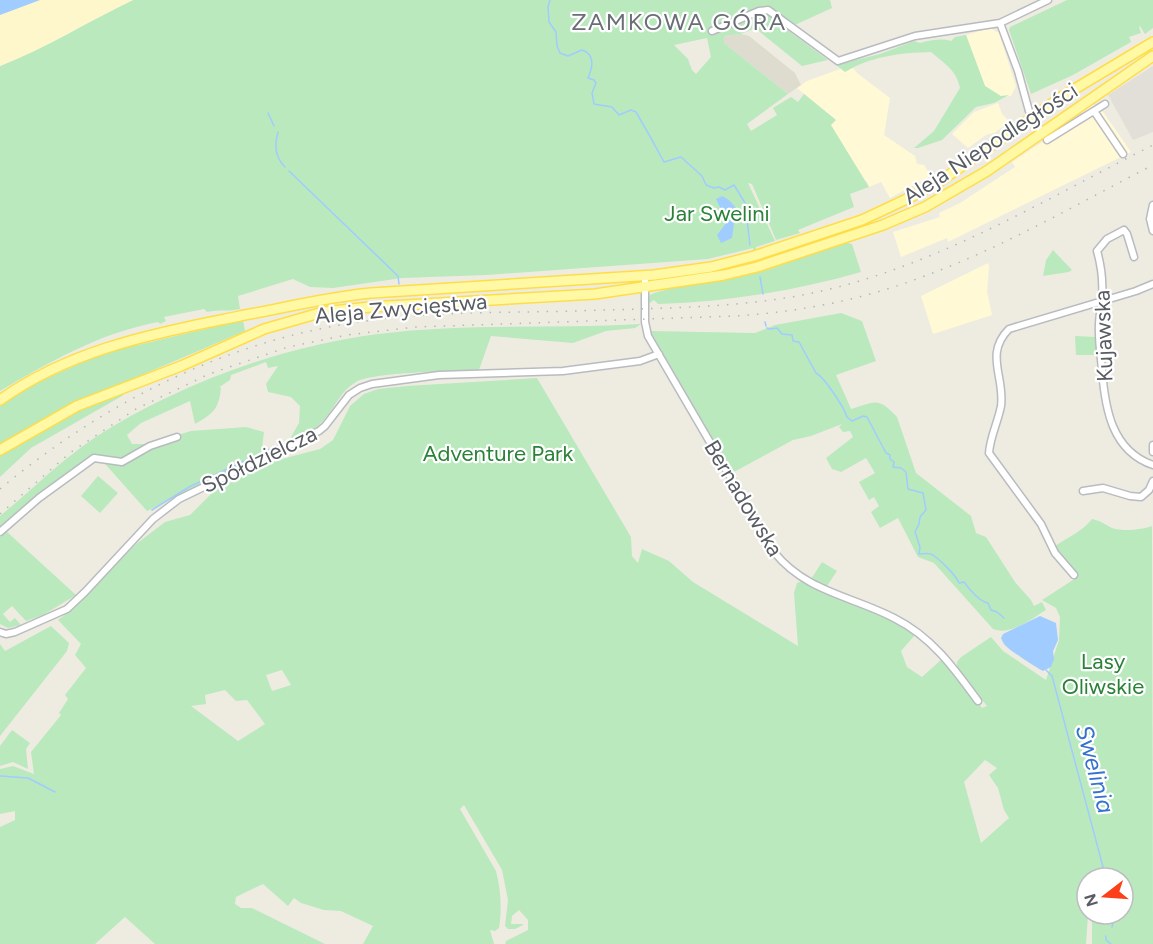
<svg xmlns="http://www.w3.org/2000/svg" width="1153" height="944" viewBox="0 0 1153 944" font-family="Figtree,sans-serif">
	<style>
		.commercial { fill: #fff9d5 }
		.industrial { fill: #e1dfd8 }
		.education { fill: #dddccf }
		.green { fill: #bae9be; fill-rule: evenodd }
		.sand { fill: #fef7cb }
		.water { fill: #a0ccff }
		.lines { fill: none; stroke-linecap: round; stroke-linejoin: round }
		.stream { stroke: #a0ccff; stroke-width: 1.5 }
		.street-casing { stroke: #b9bbc1; stroke-width: 9 }
		.primary-casing { stroke: #ffdd49; stroke-width: 12 }
		.street { stroke: #fff; stroke-width: 6 }
		.primary { stroke: #fff9a5; stroke-width: 9 }
		.rail { stroke: #b5b6b6; stroke-width: 1.5; stroke-dasharray: 1.5 8; stroke-linecap: butt }
		.labels { text-anchor: middle; stroke-width: 4.5; stroke-linejoin: round; paint-order: stroke }
		.street-label { font-size: 22px; fill: #595d63; stroke: #fff }
		.park-label { font-size: 22px; fill: #2a8237; stroke: #fff }
		.neighbourhood-label { font-size: 24px; letter-spacing: 1.5px; fill: #6a6f76; stroke: #fff }
		.water-label { font-size: 24px; font-style: italic; fill: #3672cf; stroke: #fff }
	</style>
	<rect width="100%" height="100%" fill="#eeece0"/>
	<!-- commercial -->
	<path class="commercial" d="M990,28L999,33L1016,86L1011,96L1001,97L985,86L966,35Z
		M851,65L857,73L890,98L884,135L915,156L917,164L924,165L931,176L890,198L881,182L869,187L867,182L864,181L830,125L835,119L797,88L807,81Z
		M998,103L1002,114L1010,122L994,133L986,135L968,148L952,134L974,112Z
		M1092,105H1095L1104,113L1131,152L948,242L947,238L901,257L893,232L940,217L939,213L960,203L1015,167L1012,162L1080,117L1082,112Z
		M988,263L989,267L987,291L992,315L933,334L921,296Z"/>
	<!-- industrial -->
	<path class="industrial" d="M1153,66V132L1133,140L1108,95Z"/>
	<!-- education -->
	<path class="education" d="M741,34L749,36L795,73L801,85L788,94L724,43V36Z"/>
	<!-- green -->
	<path class="green" d="M133,0H830L832,8L786,29L828,60L802,66L755,28L741,34L724,36V43L788,94L747,124L751,131L777,115L773,108L791,97L798,102L804,94L836,120L831,125L869,187L850,194L854,207L798,230L800,233L776,240L752,184L748,183L775,241L756,247L754,261L753,248L708,259L487,275L402,278L333,288L310,287L293,279L238,296L240,309C229,312 219,309 207,312L204,309L164,317L166,321L160,324L158,322C100,333 51,361 0,391V66C46,48 89,21 133,0ZM707,38L711,57L696,74L692,70L688,59L674,45Z
		M1067,0H1153V28L1145,34L1140,26L1139,27L1141,33L1129,37L1131,42L1073,75L1031,94L1009,30L1010,27Z
		M966,35L985,86L1001,96L1009,95L994,103L976,107L942,140L918,148H914L934,131L960,88C957,71 944,63 931,52C899,53 872,56 845,72L836,65L880,54L914,41L920,43C931,40 941,38 951,41L955,37Z
		M844,242L852,244L861,272C794,291 727,302 658,304L654,300L647,305L650,295L654,293L683,285L767,270Z
		M1053,250L1072,270L1069,272L1043,276L1046,260Z
		M841,313L862,321L876,361L836,375L851,409C875,402 878,396 897,417L916,473L971,516L976,533L986,537L1015,582L1031,600L1034,606L1042,602L1046,610C1031,619 1011,636 993,629L934,563L918,557L898,518L880,528L871,512L879,506L874,497L869,500L859,482L875,473L866,458L841,472L832,469L826,458L853,437L850,431L843,432L839,427L842,424L811,436L793,440L732,473L650,331L755,333L775,325Z
		M243,320L245,331L142,375L122,396L31,448L0,477V406L38,382L104,353Z
		M641,324L635,328L606,331L573,343L491,336L479,370C457,371 371,372 356,382C340,392 337,404 326,417C317,429 306,434 293,440L291,437L299,423L300,406L291,397L268,392L266,384L278,366L268,368L266,362L231,375L230,380L218,388L221,387C219,409 214,413 195,424L190,401L141,423L127,435L132,444H148L191,431L246,427L264,432L261,456L147,511L98,456L0,531V516C28,493 54,467 83,446C109,427 137,412 166,398C233,366 303,344 378,334C465,323 554,329 641,324Z
		M1075,336L1095,337L1097,355H1076Z
		M537,378L631,537L632,556L638,563L642,549L669,561L693,582L798,646L794,593L797,583L802,581L895,622L915,635L901,651L907,667L922,677L943,658L982,708L987,706L957,670V662L961,657L991,637L1003,651L1046,680L1059,640L1060,617L1056,608L1042,600L1076,578L1055,546C1068,537 1083,531 1092,519C1100,521 1103,523 1110,527C1118,532 1143,530 1152,526L1153,944H1092V919L1088,916L1086,944H505L506,941L528,930V920L519,910L512,916L511,924H523V925L515,929H508L505,926L508,900L502,870L464,805L460,809L496,871C501,890 502,909 499,928L495,931L490,930L494,944H363L373,926L341,911L324,910L301,903L294,898L288,906L263,884L236,897L235,904L241,908H252L325,944H155L125,917L95,944H0V827L15,820V811L0,814V769L13,766L34,774L31,752L61,715L59,713L68,699L65,695L86,668L75,655L81,644L58,620L74,608L135,545L165,522L190,515L216,489L278,460L320,449L333,440L350,406L364,394L378,389L407,386ZM282,670L291,685L272,691L266,675ZM225,690L236,701L247,700L265,724L238,741L191,706L206,704L205,695ZM985,760L997,768L989,775L998,788L1004,810L1009,818L981,843L964,782ZM1087,878H1123V914H1087Z
		M98,476L118,493L100,513L81,496Z
		M6,531L76,595L43,615L26,621L12,606L3,614L10,622L15,618L21,625L8,628L0,624V537Z
		M822,562L837,571L827,586L811,579Z
		M51,626L69,643L67,651L0,736V644L5,651Z
		M12,730L30,743L26,749L28,769L13,762L0,766V746Z"/>
	<!-- sand -->
	<path class="sand" d="M40,0H133C88,21 47,48 0,66V15Z"/>
	<!-- water -->
	<path class="water" d="M0,0H40L0,15Z
		M722,196L729,200L736,208L732,238L721,243L717,235L727,222L716,199Z
		M1040,616L1056,623L1058,640L1053,651L1054,659L1051,667L1043,671C1040,670 1009,650 1006,646C1004,645 1002,640 1001,638L1003,634Z"/>
	<g class="lines">
		<!-- stream -->
		<path class="stream" d="M550,0L548,7L549,22L556,32L557,46L560,53L568,56L582,50C595,54 593,67 588,78L594,80L596,83L592,93L594,104L612,107L619,115L631,110L636,112C646,129 656,147 664,162L681,157L702,176L706,185L714,188L719,187L725,190L734,185L745,203L750,245
			M268,113L274,126
			M278,132C274,145 275,157 285,167
			M289,171L398,276L399,284
			M760,277L763,294
			M765,322L766,326
			M767,328L770,329L777,328L782,334L792,335L793,341L799,342L816,373C824,377 844,407 847,417L852,421L863,416L867,417L886,453L890,455V459L894,462L893,467L901,468L906,472L908,489L923,493L926,510L920,517L919,524L915,532L920,547L919,554C923,554 928,552 933,555C940,560 956,575 959,583L964,582C969,589 980,602 988,603L991,610L997,612L1004,618
			M152,510L189,487L281,444
			M1046,670L1052,676L1106,878
			M0,776L28,778L55,792
			M1112,927L1115,914
			M1106,936V940L1111,944"/>
		<!-- street casing -->
		<g class="street-casing">
			<path id="street" d="M1000,23L1018,71L1029,111L1042,133
				M712,31L759,11L768,10L838,61L915,36L1000,23L1048,0
				M1094,111L1123,154
				M1047,140L1105,104
				M1153,205L1150,219L1153,231
				M1134,257L1127,234L1124,230L1107,239L1097,251C1101,265 1103,282 1102,296C1101,309 1098,321 1099,333C1099,345 1101,358 1102,370C1105,409 1112,451 1153,465
				M645,276V322L648,336L774,552C806,592 852,596 894,618C932,637 954,668 978,701
				M1153,445V452
				M1083,491L1103,488L1130,496L1141,497L1149,490L1153,481
				M0,532L39,498L94,458L122,462L150,446L177,437
				M1074,575L1055,553L1041,524L989,453C990,437 998,422 1001,406C1005,377 984,354 1009,329L1136,291L1153,284
				M0,632L6,634L15,632L67,609L85,592L153,519L179,499L319,431L325,426L349,395L360,388L372,384L439,375L563,371L640,361L659,354"/>
		</g>
		<!-- primary casing -->
		<g class="primary-casing">
			<path id="primary" d="M0,400C73,348 154,334 240,316C284,308 327,297 371,293L654,275L711,267L754,256L862,220L911,197L939,182L1063,96L1153,42
				M0,450L77,406L181,366L264,329L323,312L370,307L595,294L724,275L757,267L883,225L925,207L987,171L1153,56"/>
		</g>
		<!-- street -->
		<use href="#street" class="street"/>
		<!-- primary -->
		<use href="#primary" class="primary"/>
		<!-- rail -->
		<path class="rail" d="M0,489C103,403 226,341 359,322C430,311 503,313 575,311C649,308 724,309 797,296C925,273 1038,203 1153,145
			M0,514L71,452L136,409L209,374L288,347L347,335L415,327L735,316C799,312 862,300 922,277C1002,248 1077,204 1153,165"/>
	</g>
	<g class="labels">
		<!-- street labels -->
		<g class="street-label">
			<text transform="translate(990 143) rotate(-33)" y="8">Aleja Niepodległości</text>
			<text transform="translate(401 308) rotate(-5)" y="8">Aleja Zwycięstwa</text>
			<text transform="translate(1103 336) rotate(-92)" y="8">Kujawska</text>
			<text transform="translate(259 459) rotate(-26)" y="8">Spółdzielcza</text>
			<text transform="translate(744 498) rotate(59)" y="8">Bernadowska</text>
		</g>
		<!-- park labels -->
		<g class="park-label">
			<text x="717" y="221">Jar Swelini</text>
			<text x="498" y="461">Adventure Park</text>
			<text x="1103" y="669">Lasy<tspan x="1103" dy="25">Oliwskie</tspan></text>
		</g>
		<!-- neighbourhood labels -->
		<g class="neighbourhood-label">
			<text x="679" y="30">ZAMKOWA GÓRA</text>
		</g>
		<!-- water labels -->
		<g class="water-label">
			<text transform="translate(1095 769) rotate(75)" y="8">Swelinia</text>
		</g>
	</g>
	<!-- north arrow -->
	<g transform="translate(1105 896) rotate(253)"><circle r="28" fill="#ffffff" stroke="#bdbec1" stroke-width="1.5"/>
	<path d="M0-4.5L10 22L0 15L-10 22Z" fill="#fc4019"/>
	<text y="-9" font-size="16" font-weight="bold" text-anchor="middle" fill="#595d63">N</text>
	</g>
</svg>
